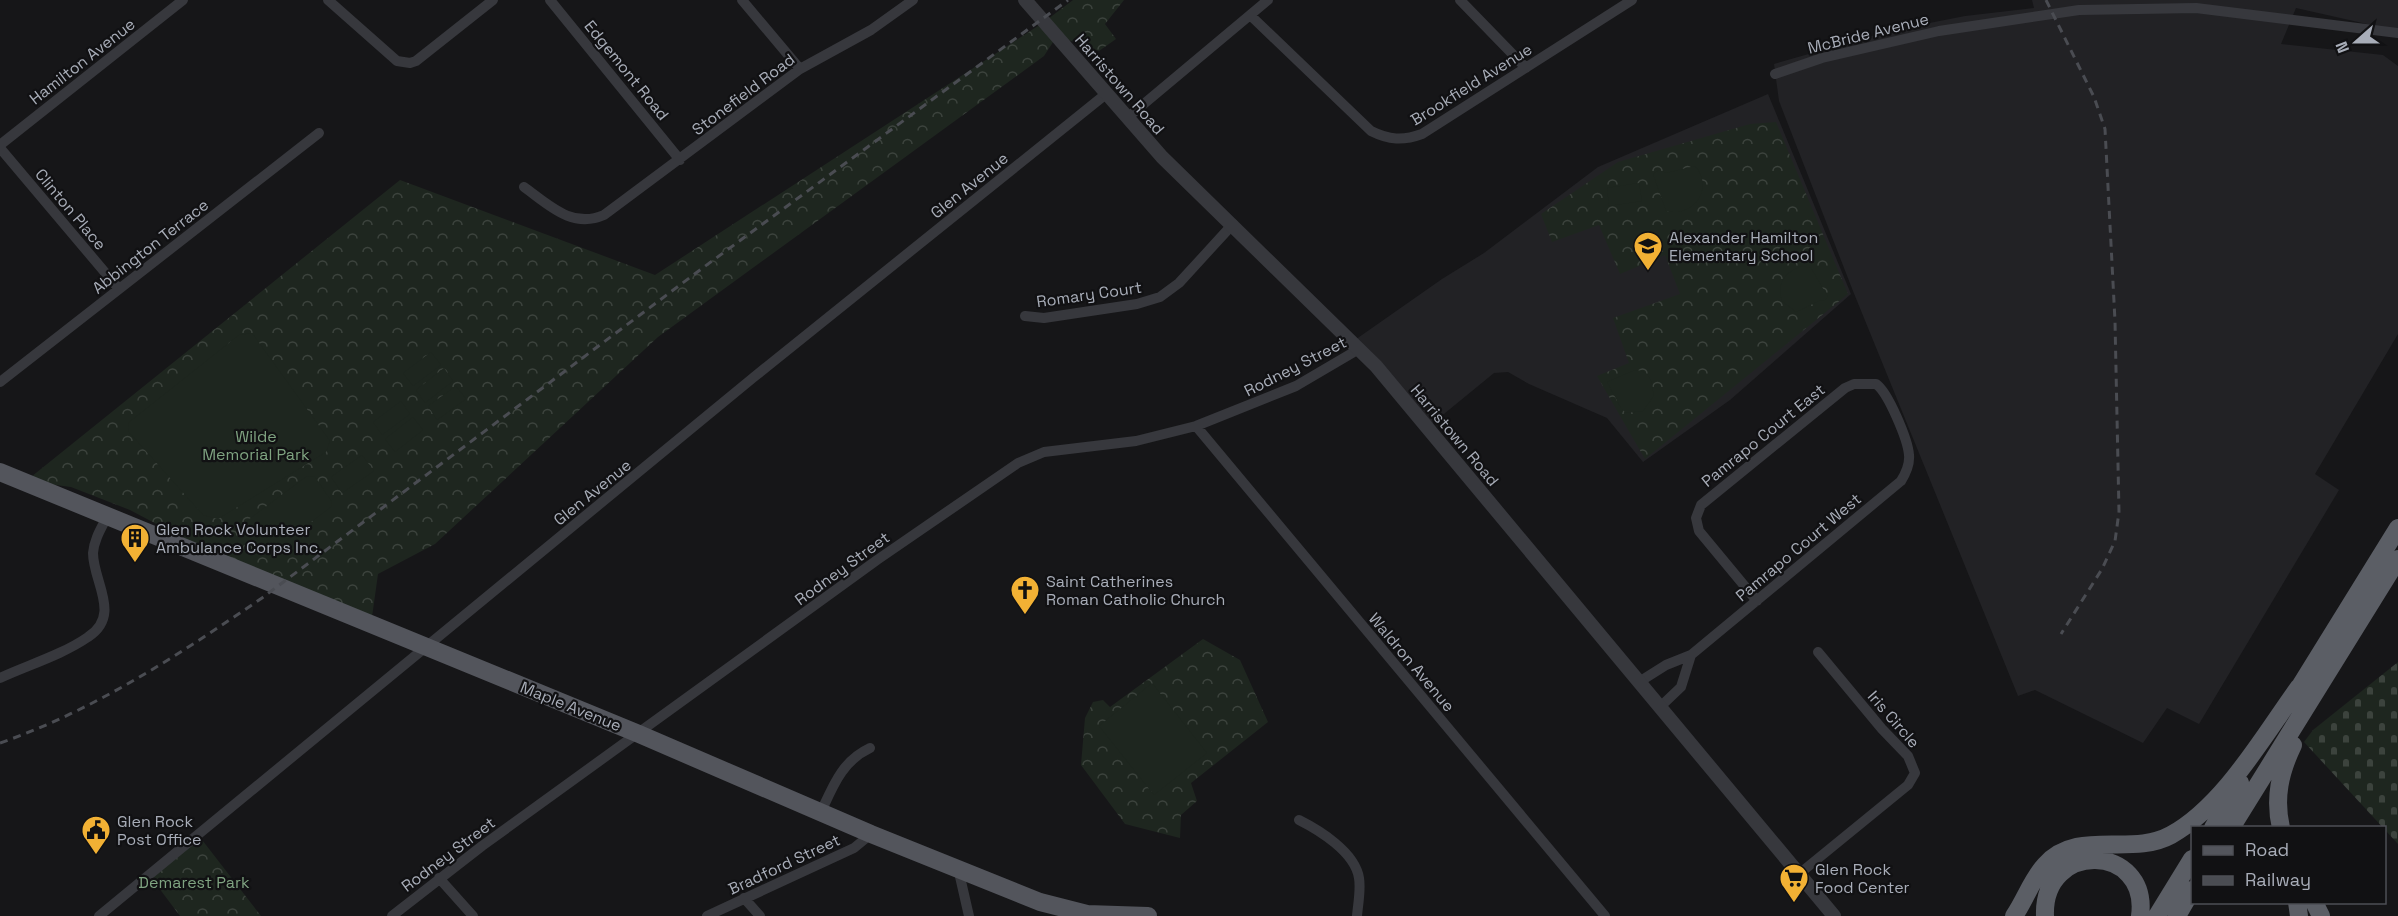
<svg xmlns="http://www.w3.org/2000/svg" width="2398" height="916" viewBox="0 0 2398 916" font-family="'Space Grotesk',sans-serif">
	<style>
		.built { fill: #222225 }
		.forest { fill: url(#forest-crowns) }
		.cemetery { fill: url(#cemetery-stones) }
		.garden { fill: #1e261f }
		.lines { fill: none; stroke-linecap: round; stroke-linejoin: round }
		.minor { stroke: #37383d; stroke-width: 10 }
		.tertiary { stroke: #37383d; stroke-width: 14 }
		.primary { stroke: #53555c; stroke-width: 18 }
		.trunk { stroke: #5b5e65; stroke-width: 18 }
		.rail { stroke: #4a4c52; stroke-width: 3; stroke-dasharray: 8 6; stroke-linecap: butt }
		.labels { text-anchor: middle; stroke-width: 4.5; stroke-linejoin: round; paint-order: stroke }
		.street-label { font-size: 16px; fill: #a8adb8; stroke: #111113 }
		.poi-label { font-size: 16px; fill: #a8adb8; stroke: #111113; text-anchor: start }
		.park-label { font-size: 16px; fill: #7fa381; stroke: #111113 }
	</style>
	<defs>
		<pattern id="forest-crowns" width="20" height="18" patternUnits="userSpaceOnUse" patternTransform="scale(1.5)"><rect width="20" height="18" fill="#1e261f"/><path d="M2 6a3 3 0 1 1 6 0M12 15a3 3 0 1 1 6 0" fill="none" stroke="#3c433d"/></pattern>
		<pattern id="cemetery-stones" width="16" height="16" patternUnits="userSpaceOnUse" patternTransform="scale(1.5)"><rect width="16" height="16" fill="#1e261f"/><path d="M2 7V4a2 2 0 0 1 4 0v3zM10 15v-3a2 2 0 0 1 4 0v3z" fill="#3c433d"/></pattern>
	</defs>
	<rect width="100%" height="100%" fill="#161618"/>
	<!-- built -->
	<path class="built" d="M2032,0H2398V31L2296,8L2281,44L2383,55L2398,66V334L2315,474L2339,490L2199,724L2167,708L2143,743L2035,690L2018,696L1853,291L1779,101L1774,64L1889,31L1965,16L2034,8Z
		M1768,94L1851,294L1730,400L1643,462L1607,418L1529,384L1508,372L1494,373L1428,427L1352,342L1442,279L1484,253L1598,167Z"/>
	<!-- forest -->
	<path class="forest" d="M1073,0H1124L1105,24L1116,39L1099,51L1057,36L1044,56L658,337L435,544L378,574L371,624L266,582L130,510L71,487L26,481L400,180L655,275L1044,22Z
		M1776,122L1848,294L1645,459L1597,376L1629,363L1613,318L1680,294L1665,255L1620,274L1599,225L1552,242L1541,214L1618,162L1750,124Z
		M1203,639L1240,660L1268,722L1191,783L1197,801L1181,815L1180,838L1125,824L1081,765L1085,718L1093,702L1103,700L1110,707Z
		M199,836L261,916H180L150,876Z"/>
	<!-- cemetery -->
	<path class="cemetery" d="M2398,662V844L2304,742L2313,730Z"/>
	<!-- garden -->
	<path class="garden" d="M1695,166C1715,188 1693,218 1666,211L1653,174L1659,170L1666,173Z
		M1639,183L1642,201L1609,206L1607,188Z
		M1801,266L1811,268L1828,297L1825,300L1819,301L1796,312L1782,301C1776,283 1785,273 1801,266Z
		M252,333L330,441L326,452L218,519L203,515L129,432L128,423L239,335Z
		M431,352L441,365L413,386L403,373Z
		M444,368L453,381L425,403L416,390Z
		M1635,370C1650,370 1654,384 1653,397L1643,411L1626,413L1621,408L1607,382Z
		M456,386L466,399L437,420L428,406Z
		M401,401L410,414L382,435L373,422Z
		M413,417L423,430L395,452L385,439Z
		M362,455L374,471L342,493L331,477Z
		M307,476L315,477L332,502L331,507L271,552L266,551L247,527L248,520Z
		M1152,683L1207,753L1154,795L1099,726Z"/>
	<g class="lines">
		<!-- minor -->
		<path class="minor" d="M328,0L397,61L410,63L416,61L493,0
			M550,0L680,160
			M742,0L800,69
			M1460,0L1526,68
			M1250,15L1371,131C1389,140 1403,141 1422,134L1632,0
			M1775,74L1822,58L1939,31L2079,10L2196,8L2398,33
			M1127,118L1268,0
			M0,145L183,0
			M0,148L119,289
			M524,187C549,205 572,229 604,215L800,69L871,30L913,0
			M1025,316L1044,318L1137,304L1160,297L1179,283L1233,224
			M0,382L319,133
			M1196,426L1605,916
			M0,678C28,665 62,655 88,637C122,615 93,582 93,553C94,539 102,527 108,515
			M1639,682L1666,665L1691,655
			M1660,707L1681,687L1691,655L1901,481C1906,473 1910,465 1909,455C1908,440 1888,392 1876,384H1854L1845,388L1701,505L1696,518L1699,531L1757,601
			M821,812C833,786 842,761 870,748
			M1299,820C1319,830 1355,852 1359,878C1361,890 1358,904 1357,916
			M958,868L969,916
			M1799,874L1908,785L1915,773L1908,756L1882,729L1818,652
			M439,878L473,916
			M744,898L760,916
			M99,916L754,377L1106,94
			M392,916L482,846L877,560L1018,463L1044,452L1136,441L1196,426L1296,386L1359,349
			M707,916L854,848L871,834"/>
		<!-- tertiary -->
		<path class="tertiary" d="M1025,0L1162,157L1376,366L1834,916"/>
		<!-- primary -->
		<path class="primary" d="M0,472L639,734L871,834L1040,902L1087,914L1148,916"/>
		<!-- trunk -->
		<path class="trunk" d="M2294,696L2398,528
			M2213,828L2240,783
			M2231,828L2398,559
			M2281,828C2274,798 2280,772 2293,745
			M2297,902L2299,916
			M2314,902L2321,916
			M2014,916C2025,900 2032,879 2045,865C2078,828 2131,857 2171,835C2224,806 2264,735 2299,687
			M2045,916C2042,840 2150,843 2140,916
			M2157,916L2192,859
			M2177,916L2192,890"/>
		<!-- rail -->
		<path class="rail" d="M2046,0L2094,97L2105,129L2115,321L2119,512L2115,541L2102,569L2061,634
			M0,743C95,710 180,654 262,598L704,267L1068,0"/>
	</g>
	<!-- icons -->
	<defs>
		<g id="school-pin" transform="scale(1.5)"><path d="M0 17L-7.5 6A9.5 9.5 0 1 1 7.5 6Z" fill="#f2b134" stroke="#111113"/><path d="M0-5L7-2L0 1L-7-2ZM-4 1L0 2.5L4 1V4Q0 6-4 4Z" fill="#111"/></g>
		<g id="building-pin" transform="scale(1.5)"><path d="M0 17L-7.5 6A9.5 9.5 0 1 1 7.5 6Z" fill="#f2b134" stroke="#111113"/><path d="M-4-6H4V6H1V3H-1V6H-4ZM-2.5-4.3h1.7v1.8h-1.7ZM.8-4.3h1.7v1.8H.8ZM-2.5-1h1.7V.8h-1.7ZM.8-1h1.7V.8H.8Z" fill="#111"/></g>
		<g id="church-pin" transform="scale(1.5)"><path d="M0 17L-7.5 6A9.5 9.5 0 1 1 7.5 6Z" fill="#f2b134" stroke="#111113"/><path d="M-1.2-6h2.4v3.5h3.3v2.4h-3.3V6h-2.4V-.1h-3.3v-2.4h3.3Z" fill="#111"/></g>
		<g id="civic-pin" transform="scale(1.5)"><path d="M0 17L-7.5 6A9.5 9.5 0 1 1 7.5 6Z" fill="#f2b134" stroke="#111113"/><path d="M-.6-6.5H3V-4.5H.6V-3L4-1V1h2V6H-6V1h2V-1L-.6-3ZM-1.2 2.5V6h2.4V2.5Z" fill="#111"/></g>
		<g id="supermarket-pin" transform="scale(1.5)"><path d="M0 17L-7.5 6A9.5 9.5 0 1 1 7.5 6Z" fill="#f2b134" stroke="#111113"/><path d="M-6-5.5h2.5l.6 2H6L4.5 2H-2.5L-4.4-4H-6ZM-1.5 3.2a1.3 1.3 0 1 0 .1 0ZM3 3.2a1.3 1.3 0 1 0 .1 0Z" fill="#111"/></g>
	</defs>
	<g fill-rule="evenodd">
		<use href="#school-pin" x="1648" y="246"/>
		<use href="#building-pin" x="135" y="538"/>
		<use href="#church-pin" x="1025" y="590"/>
		<use href="#civic-pin" x="96" y="830"/>
		<use href="#supermarket-pin" x="1794" y="878"/>
	</g>
	<g class="labels">
		<!-- street labels -->
		<g class="street-label">
			<text transform="translate(1868 33) rotate(-14)" y="6">McBride Avenue</text>
			<text transform="translate(82 61) rotate(-38)" y="6">Hamilton Avenue</text>
			<text transform="translate(627 70) rotate(51)" y="6">Edgemont Road</text>
			<text transform="translate(1120 84) rotate(49)" y="6">Harristown Road</text>
			<text transform="translate(1471 84) rotate(-32)" y="6">Brookfield Avenue</text>
			<text transform="translate(743 94) rotate(-37)" y="6">Stonefield Road</text>
			<text transform="translate(969 185) rotate(-39)" y="6">Glen Avenue</text>
			<text transform="translate(71 209) rotate(50)" y="6">Clinton Place</text>
			<text transform="translate(150 246) rotate(-38)" y="6">Abbington Terrace</text>
			<text transform="translate(1089 294) rotate(-8)" y="6">Romary Court</text>
			<text transform="translate(1295 366) rotate(-27)" y="6">Rodney Street</text>
			<text transform="translate(1455 435) rotate(50)" y="6">Harristown Road</text>
			<text transform="translate(1763 435) rotate(-39)" y="6">Pamrapo Court East</text>
			<text transform="translate(592 492) rotate(-39)" y="6">Glen Avenue</text>
			<text transform="translate(1798 547) rotate(-40)" y="6">Pamrapo Court West</text>
			<text transform="translate(842 568) rotate(-36)" y="6">Rodney Street</text>
			<text transform="translate(1412 662) rotate(50)" y="6">Waldron Avenue</text>
			<text transform="translate(571 706) rotate(22)" y="6">Maple Avenue</text>
			<text transform="translate(1894 719) rotate(49)" y="6">Iris Circle</text>
			<text transform="translate(448 854) rotate(-37)" y="6">Rodney Street</text>
			<text transform="translate(784 864) rotate(-25)" y="6">Bradford Street</text>
		</g>
		<!-- poi labels -->
		<g class="poi-label">
			<text x="1669" y="243">Alexander Hamilton<tspan x="1669" dy="18">Elementary School</tspan></text>
			<text x="156" y="535">Glen Rock Volunteer<tspan x="156" dy="18">Ambulance Corps Inc.</tspan></text>
			<text x="1046" y="587">Saint Catherines<tspan x="1046" dy="18">Roman Catholic Church</tspan></text>
			<text x="117" y="827">Glen Rock<tspan x="117" dy="18">Post Office</tspan></text>
			<text x="1815" y="875">Glen Rock<tspan x="1815" dy="18">Food Center</tspan></text>
		</g>
		<!-- park labels -->
		<g class="park-label">
			<text x="256" y="442">Wilde<tspan x="256" dy="18">Memorial Park</tspan></text>
			<text x="194" y="888">Demarest Park</text>
		</g>
	</g>
	<!-- legend -->
	<rect x="2191" y="826" width="195" height="78" fill="#111113" stroke="#4d4f55" stroke-width="1.5"/>
	<rect x="2203" y="846" width="30" height="9" fill="#53555c" stroke="#4d4f55" stroke-width="1.5"/>
	<text x="2245" y="856" font-size="18" fill="#a8adb8">Road</text>
	<rect x="2203" y="876" width="30" height="9" fill="#4a4c52" stroke="#4d4f55" stroke-width="1.5"/>
	<text x="2245" y="886" font-size="18" fill="#a8adb8">Railway</text>
	<!-- north arrow -->
	<g transform="translate(2356 42) rotate(249)" stroke="#111113" stroke-width="4.5" paint-order="stroke">
	<path d="M0-4.5L10 22L0 15L-10 22Z" fill="#a8adb8"/>
	<text y="-9" font-size="16" font-weight="bold" text-anchor="middle" fill="#a8adb8">N</text>
	</g>
</svg>
